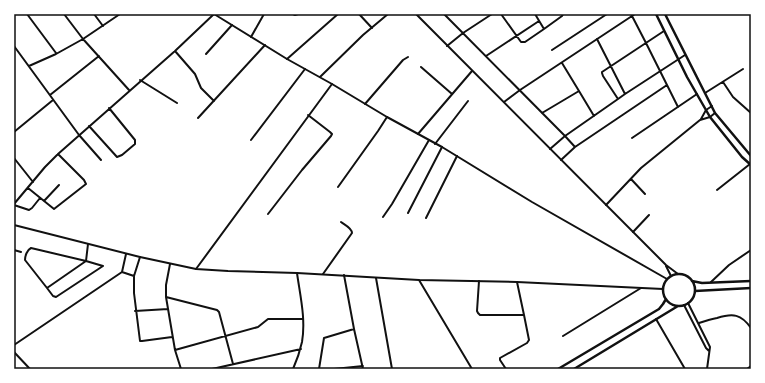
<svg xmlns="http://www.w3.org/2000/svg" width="765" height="383" viewBox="0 0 765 383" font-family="'Nunito Sans',sans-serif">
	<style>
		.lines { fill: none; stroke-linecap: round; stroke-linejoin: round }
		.minor { stroke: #111; stroke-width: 2 }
		.tertiary { stroke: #111; stroke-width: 2 }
		.secondary { stroke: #111; stroke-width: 2.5 }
		.neatline { fill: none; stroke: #111; stroke-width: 1.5 }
	</style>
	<rect width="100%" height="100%" fill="#fff"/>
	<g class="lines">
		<!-- minor -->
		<path class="minor" d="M27,14L56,53
			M64,14L83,39L129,90
			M94,14L103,26
			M293,14L295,15L298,14
			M359,14L372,28
			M444,14L565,136L618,99L603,76L602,73V72L664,31
			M501,14L521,42H525L544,29
			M535,14L544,29L562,16L563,14
			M631,14L646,43L678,107
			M251,37L264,14
			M597,39L625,94L618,99
			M14,46L79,135L101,160
			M447,46L463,33L492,14
			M552,50L607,14
			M175,51L195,74L201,88L214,101
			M206,54L232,25
			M486,56L539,21
			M287,59L338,14
			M562,63L579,91
			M29,66L56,54L83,39L120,14
			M421,67L452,94
			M140,80L177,103
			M723,82L733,97L751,113
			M705,93L743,69
			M625,94L685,55
			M50,95L99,56
			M504,102L520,90L635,14
			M365,104L403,60L408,57
			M542,113L579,91L594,116
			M198,118L265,45
			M701,119L706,110L712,106
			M89,126L117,157L122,155L135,144V140L109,108
			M14,132L53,100
			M418,134L472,71
			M632,138L697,94
			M251,140L305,69
			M435,144L468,101
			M550,149L565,136L575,147L667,85
			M14,158L33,182
			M561,160L575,147
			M631,179L645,194
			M338,187L378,131L387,117
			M28,188L54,209L86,184L84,180L58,154
			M717,190L750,164
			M44,201L59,185
			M14,204L45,167L58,154L175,51L214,14
			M14,205L29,210L32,208L40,198
			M606,205L641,168L700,120L710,117L715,113
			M408,213L442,147
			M268,214L302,170L331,136L332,134L330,132L308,115
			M383,217L392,204L429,140
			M426,218L457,156
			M633,232L649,215
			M88,244L86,261L47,288L25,260C25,256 27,250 31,248L86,261L103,266
			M14,250L21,252
			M170,264L166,285V297L175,350L181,369
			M196,269L332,84
			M122,272L134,276L140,257
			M323,274L352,233C352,228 345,225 341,222
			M134,276V293L140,341H142L172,337
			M376,278L392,369
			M419,280L472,369
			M479,281L477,311L478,313L480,315H524L517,282
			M711,282L729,265L751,250
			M47,288L53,296L56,297L103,266
			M166,297L217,310L219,312L233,364
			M135,311L168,309
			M656,319L685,369
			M699,323C705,321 711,319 717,318C733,313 741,314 751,328
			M354,329L363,369
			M563,336L641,288
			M14,345L122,272L126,254
			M175,350L258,327L268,319H303
			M14,352L30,369
			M212,369L301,349
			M293,369C297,360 300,351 302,342C306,319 300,295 297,273
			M319,369L324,338L354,329L344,275
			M334,369L363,366
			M506,369L500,360V358L527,343L529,340L524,315
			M747,369L751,366"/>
		<!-- tertiary -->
		<path class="tertiary" d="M214,14L287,59L332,84L387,117L442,147L532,202L667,279
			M416,14L666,265L678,274
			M320,77L363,35L388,14
			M14,225L140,257L196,269L228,271L297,273L419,280L517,282L663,289
			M666,266L671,276
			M688,303L710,347L707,369
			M684,305L706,348L709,351"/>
		<!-- secondary -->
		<path class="secondary" d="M656,14L687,77L710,117L742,157L751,165
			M665,14L715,113L751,156
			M663 290a16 16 0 1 1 32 0a16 16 0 1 1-32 0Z
			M692,281L702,283L751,281
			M695,291L751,288
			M558,369L659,309L663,304L666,299
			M574,369L678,306"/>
	</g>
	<!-- border -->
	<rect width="765" height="383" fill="none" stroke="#ffffff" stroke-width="30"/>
	<rect x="15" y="15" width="735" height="353" class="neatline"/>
</svg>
